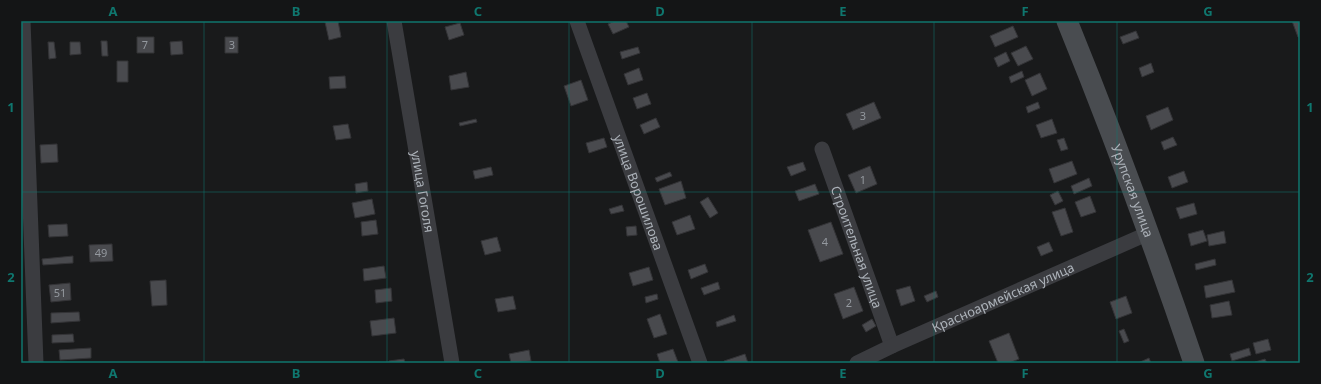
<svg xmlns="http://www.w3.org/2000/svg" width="1321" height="384" viewBox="0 0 1321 384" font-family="'Noto Sans',sans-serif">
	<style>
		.building { fill: #494a4e; stroke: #343437 }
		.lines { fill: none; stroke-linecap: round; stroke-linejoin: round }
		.street { stroke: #3b3c40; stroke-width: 15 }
		.secondary { stroke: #494c50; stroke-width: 21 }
		.grid { fill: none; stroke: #0f766e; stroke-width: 1; stroke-opacity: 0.55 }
		.labels { text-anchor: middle; stroke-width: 4; stroke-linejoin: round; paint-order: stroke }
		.number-label { font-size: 11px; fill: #94999f }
		.street-label { font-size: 13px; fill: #adb3ba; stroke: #141516 }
		.neatline { fill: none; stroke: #0f766e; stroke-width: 1.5 }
		.grid-label { font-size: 13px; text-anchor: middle; font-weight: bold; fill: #0f766e }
	</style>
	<rect width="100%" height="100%" fill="#191a1b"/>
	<!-- building -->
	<path class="building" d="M330,21H338L341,37L329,40L325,22Z
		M615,21H626L629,27L613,34L608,24Z
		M1292,21H1300V37H1298Z
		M460,23L464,35L449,40L445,27Z
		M1013,26L1018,37L995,47L990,36Z
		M1136,31L1139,38L1123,44L1120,37Z
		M137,37H154V53H137Z
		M225,37H238V53H225Z
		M101,41H107L108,56H102Z
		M182,41L183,54L171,55L170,42Z
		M48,42H54L56,58L49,59Z
		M70,42H80L81,54L70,55Z
		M1026,46L1033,59L1018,66L1011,53Z
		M638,47L640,53L622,59L620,52Z
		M1006,52L1010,61L998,67L994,58Z
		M117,61H128V82H117Z
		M1151,63L1154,72L1142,77L1139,68Z
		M639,68L643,80L628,85L624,74Z
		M1022,71L1024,77L1011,83L1009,77Z
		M466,72L469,87L451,90L449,76Z
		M1040,73L1047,89L1032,96L1025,80Z
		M345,76L346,88L330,89L329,77Z
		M581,80L588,100L571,106L564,86Z
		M647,93L651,104L637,109L633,98Z
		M874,102L881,118L853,130L846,114Z
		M1038,102L1040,108L1028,113L1026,107Z
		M1168,107L1173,120L1151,130L1146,116Z
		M656,118L660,127L644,134L640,125Z
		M476,119L477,122L460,126L459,123Z
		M1052,119L1057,133L1041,138L1036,125Z
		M348,124L351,138L336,140L333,126Z
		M1173,137L1177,145L1164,150L1161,142Z
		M604,138L607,147L589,153L586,143Z
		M1064,138L1068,149L1061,151L1057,140Z
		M57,144L58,162L41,163L40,145Z
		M1072,161L1077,174L1054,183L1049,169Z
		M803,162L806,170L791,176L787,167Z
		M870,166L877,184L856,193L848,175Z
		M491,167L493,175L475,179L473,171Z
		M1184,171L1188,182L1172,188L1168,177Z
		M670,172L672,176L657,182L655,178Z
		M1089,178L1092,186L1074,194L1071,186Z
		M681,181L686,198L665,205L659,189Z
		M367,182L368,191L356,193L355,184Z
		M815,184L819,194L799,201L795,191Z
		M1058,191L1063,201L1055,205L1050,195Z
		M1090,196L1096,212L1081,217L1075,202Z
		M708,197L718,213L710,218L700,202Z
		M372,199L375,214L355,218L352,203Z
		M1194,203L1197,214L1180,219L1176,208Z
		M622,205L624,211L611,214L609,209Z
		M1065,208L1073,232L1061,236L1052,212Z
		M690,215L695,229L677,235L672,222Z
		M376,220L378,234L362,236L361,222Z
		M831,222L843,254L820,262L808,230Z
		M67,224L68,236L49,237L48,225Z
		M636,226L637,235L627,236L626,227Z
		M1203,230L1207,241L1191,246L1188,234Z
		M1224,231L1226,243L1209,246L1207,235Z
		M497,237L501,251L485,255L481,241Z
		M1049,242L1053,251L1041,256L1037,247Z
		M112,244L113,261L90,262L89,245Z
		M73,256V263L43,265L42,259Z
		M1215,259L1216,265L1196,270L1195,264Z
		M705,264L708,272L691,279L688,270Z
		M384,266L386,278L364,281L363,269Z
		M649,267L653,280L633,286L629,273Z
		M166,280L167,305L152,306L150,281Z
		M1232,280L1235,292L1206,298L1204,286Z
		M718,282L720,289L704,295L701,288Z
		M70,283L71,300L51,302L49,285Z
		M910,286L915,301L901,306L896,290Z
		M854,287L863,311L843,319L834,294Z
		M391,288L392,301L376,303L375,290Z
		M936,291L938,297L927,302L924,296Z
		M657,294L658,299L646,303L645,297Z
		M513,296L516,309L498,312L495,299Z
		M1126,296L1132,313L1116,319L1110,302Z
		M1229,301L1232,315L1212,318L1210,305Z
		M79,312L80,321L51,323V313Z
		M660,314L667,334L654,338L647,319Z
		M734,315L736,321L717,327L716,322Z
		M394,318L396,333L372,336L370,321Z
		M872,319L876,326L866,332L862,325Z
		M1124,329L1129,341L1124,343L1119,331Z
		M1009,333L1019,359L1009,363H998L989,341Z
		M73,334L74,342L52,343V335Z
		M1268,339L1271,350L1256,354L1253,343Z
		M91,348V358L60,360L59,350Z
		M1249,348L1251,355L1232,361L1230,354Z
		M673,349L678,362L660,363L657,354Z
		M529,350L531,361L511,363L509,354Z
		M745,354L748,363H725L724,361Z
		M1149,358L1151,363H1138Z
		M404,359L405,363H389V361Z
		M1265,359L1267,363H1256L1255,362Z"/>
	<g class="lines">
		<!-- street -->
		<g class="street">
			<path d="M23,21L36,363"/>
			<path id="s1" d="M394,21L452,363"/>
			<path id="s2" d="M577,21L700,363"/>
			<path id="s3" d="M822,149L892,346"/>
			<path id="s4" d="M857,363L892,346L1149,233"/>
		</g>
		<!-- secondary -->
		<path class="secondary" id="s5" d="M1067,21C1113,134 1155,248 1194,363"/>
	</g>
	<!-- grid -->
	<path class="grid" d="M204,21V363M387,21V363M569,21V363M752,21V363M934,21V363M1117,21V363M21,192H1300"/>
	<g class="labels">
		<!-- number labels -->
		<g class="number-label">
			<text x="145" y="49">7</text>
			<text x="232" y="49">3</text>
			<text x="863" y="120">3</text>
			<text x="863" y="184">1</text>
			<text x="825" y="246">4</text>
			<text x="101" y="257">49</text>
			<text x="60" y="297">51</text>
			<text x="849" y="307">2</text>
		</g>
		<!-- street labels -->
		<g class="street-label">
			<text dy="5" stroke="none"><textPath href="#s5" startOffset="182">Урупская улица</textPath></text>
			<text dy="5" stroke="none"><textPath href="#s1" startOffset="173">улица Гоголя</textPath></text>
			<text dy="5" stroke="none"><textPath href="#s2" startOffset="182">улица Ворошилова</textPath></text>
			<text dy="5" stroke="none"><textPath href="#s3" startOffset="104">Строительная улица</textPath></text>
			<text dy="5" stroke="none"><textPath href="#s4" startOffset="160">Красноармейская улица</textPath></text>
		</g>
	</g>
	<!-- border -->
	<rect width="1321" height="384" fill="none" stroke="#141516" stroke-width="44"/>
	<rect x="22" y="22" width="1277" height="340" class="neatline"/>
	<g class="grid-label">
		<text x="113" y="16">A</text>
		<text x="296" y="16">B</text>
		<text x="478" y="16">C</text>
		<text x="660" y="16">D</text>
		<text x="843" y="16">E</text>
		<text x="1025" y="16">F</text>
		<text x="1208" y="16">G</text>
		<text x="11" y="112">1</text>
		<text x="1310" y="112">1</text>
		<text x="11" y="282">2</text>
		<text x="1310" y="282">2</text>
		<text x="113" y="378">A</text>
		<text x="296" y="378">B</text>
		<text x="478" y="378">C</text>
		<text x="660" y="378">D</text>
		<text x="843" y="378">E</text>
		<text x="1025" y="378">F</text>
		<text x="1208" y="378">G</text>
	</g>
</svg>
